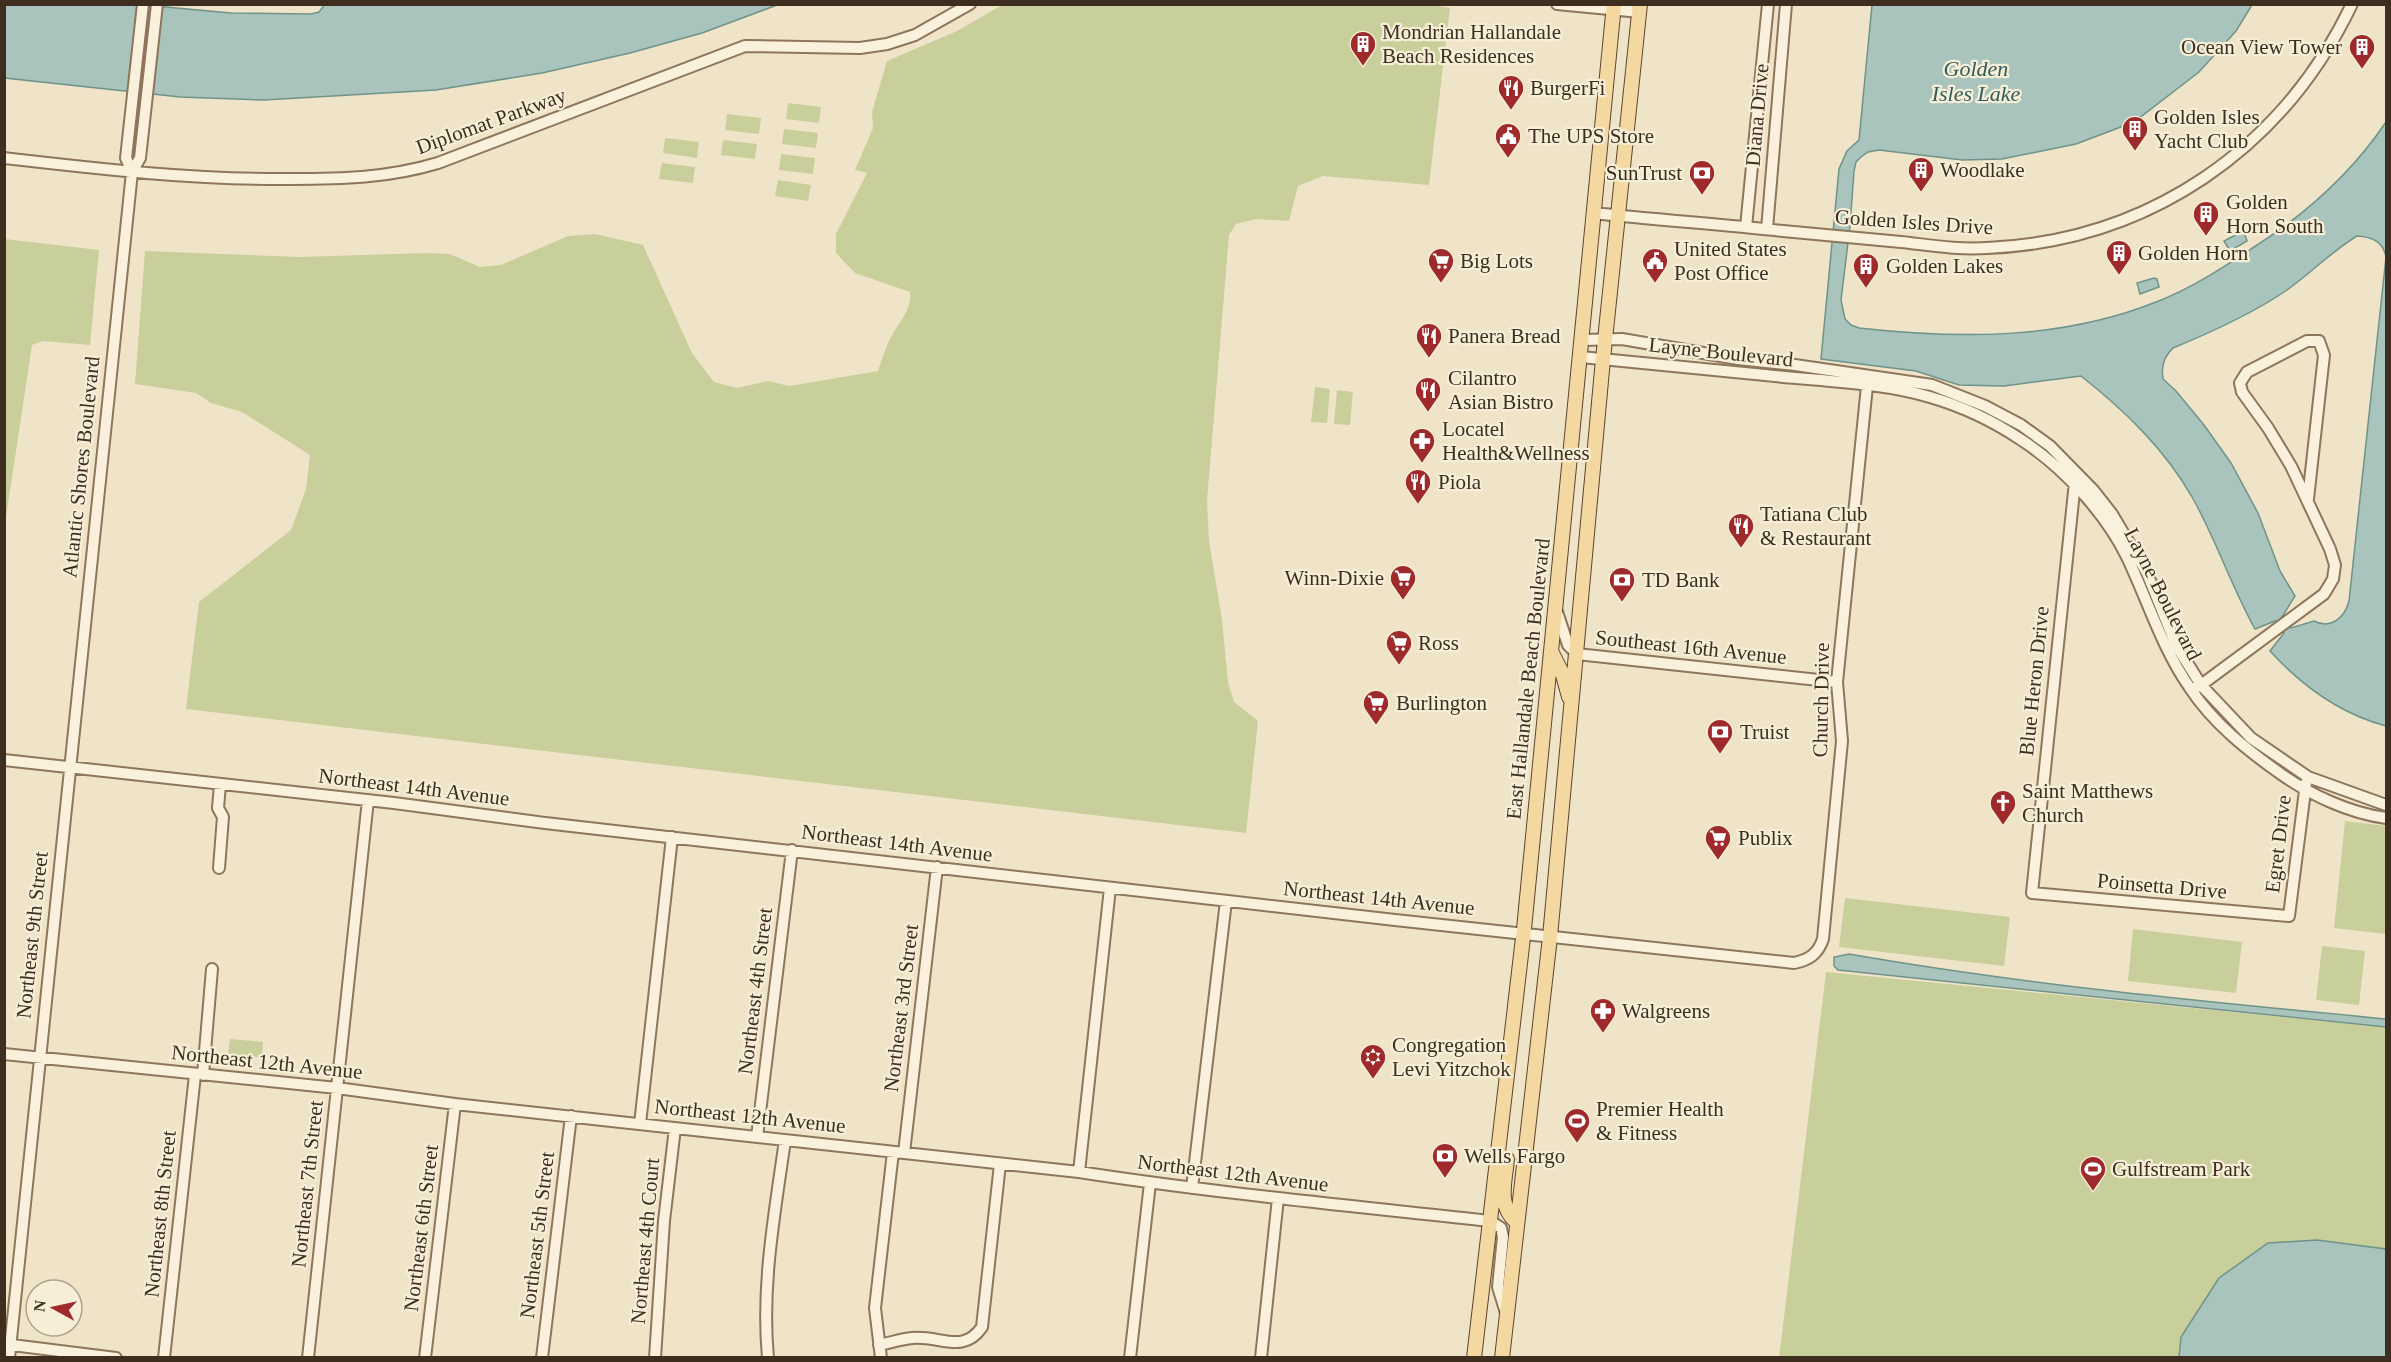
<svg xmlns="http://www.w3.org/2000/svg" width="2391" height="1362" viewBox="0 0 2391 1362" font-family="Georgia,serif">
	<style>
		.green { fill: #c9cf9b }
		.water { fill: #a9c4bc; stroke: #6f938a; stroke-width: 1.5; fill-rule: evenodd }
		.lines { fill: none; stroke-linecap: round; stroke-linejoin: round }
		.minor-casing { stroke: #8d765c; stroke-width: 14 }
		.major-casing { stroke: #5b4430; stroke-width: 16 }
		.minor { stroke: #faf1dc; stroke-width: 10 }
		.major { stroke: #f3d9a0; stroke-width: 14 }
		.labels { text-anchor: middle; stroke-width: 4.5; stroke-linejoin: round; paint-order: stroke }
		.poi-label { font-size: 21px; fill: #3d2e20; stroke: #f7eed8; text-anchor: start }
		.street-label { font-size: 21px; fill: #3d2e20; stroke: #f7eed8 }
		.water-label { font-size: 22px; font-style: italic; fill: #2f5d5a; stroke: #f7eed8 }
	</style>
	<rect width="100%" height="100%" fill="#f0e4c8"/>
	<!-- green -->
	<path class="green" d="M1425,4L1450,8L1429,185L1323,176L1298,186L1289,221L1257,219L1236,224L1229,235L1207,501L1209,541L1222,620L1228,682L1234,702L1258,721L1246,833L186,709L199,602L291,530L306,489L310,455L242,412L211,403L196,393L135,384L145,251L299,257L426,253L450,254L480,267L501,265L568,236L595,234L643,245L692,353L714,382L737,388L768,381L789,386L878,371C882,359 886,346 892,335C900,321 912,309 910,292L855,273L836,253V234L867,173L855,170L873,128L872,112L887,61L957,31L1002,5Z
		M788,103L821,107L819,123L786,119Z
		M727,114L761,118L759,134L725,130Z
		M784,129L818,133L816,148L782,144Z
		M665,138L699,142L697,158L663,153Z
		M723,140L757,144L755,159L721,155Z
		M781,154L815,158L813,174L779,170Z
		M662,163L695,167L693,183L659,179Z
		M778,180L811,185L808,201L775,196Z
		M5,239L99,250L90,345L43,341L32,345L5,524Z
		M1315,387L1330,389L1327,423L1311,422Z
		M1337,390L1353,392L1350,425L1334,424Z
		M2345,821L2386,826V934L2334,928Z
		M1845,898L2010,917L2004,966L1839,947Z
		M2133,929L2242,942L2236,993L2128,981Z
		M2322,946L2365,951L2359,1005L2316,1000Z
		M1826,972L2386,1027V1357L1779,1358Z
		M230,1039L263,1042L262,1058L228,1054Z"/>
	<!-- water -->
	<path class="water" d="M133,4L231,13L311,14L319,12L325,4L777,5L702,33L630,53L542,73L436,90L264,100L180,97L5,78V5Z
		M1872,5H2252L2236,31L2199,72L2134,122L2076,144L2002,159L1962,160L1879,150L1868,152L1861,157L1856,162L1854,171L1850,226L1841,300L1845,319L1851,325L1859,328C1958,339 2061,340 2156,302C2190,289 2221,269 2251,249C2305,215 2351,174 2386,122V726C2341,714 2301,685 2270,651L2284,633L2275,621L2255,629C2231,586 2216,539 2192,497C2164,448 2124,410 2081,376L2004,386L1959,385L1916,371L1821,359L1839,169L1847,151L1859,140ZM2357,236C2372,237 2383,241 2386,257L2349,601C2345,617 2331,630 2314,621L2291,628L2282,617L2295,596L2280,571L2258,513L2231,463L2204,425L2176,391L2163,379C2161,366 2164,357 2173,348C2212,332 2252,314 2287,290C2311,273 2332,251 2357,236Z
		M2241,232H2244L2247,241L2230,251L2224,241Z
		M2154,278L2157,279L2159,287L2140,294L2137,283Z
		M1849,954C2027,985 2207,1002 2386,1019V1027L1838,970L1834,966V957Z
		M2317,1240L2386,1249V1357H2179L2181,1337L2219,1278L2268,1243Z"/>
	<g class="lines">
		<!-- minor casing -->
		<g class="minor-casing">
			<path id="minor" d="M1557,4L1640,12
				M4,158C100,169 194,180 290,179C342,179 388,178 438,163L745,46L860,48L887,44L915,35L970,4
				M132,172L126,158L143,4
				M1594,213C1657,220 1720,224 1783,231C1822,235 1862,238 1901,242C1929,245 1958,250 1987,248C2148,241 2282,150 2352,4
				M1746,227L1768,4
				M1767,229L1786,4
				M1582,340L1622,339L1738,359L1795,365L1932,385L1985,406L2021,425L2050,446L2094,491L2112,514L2147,573L2176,645L2201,685L2251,738L2308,777L2386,805
				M1581,357C1642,363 1704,369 1765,375C1817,381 1880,382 1930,397C1961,406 1993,421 2020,439C2062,466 2105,512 2127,557C2148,601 2162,648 2190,688C2213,723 2247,750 2281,774C2311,795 2349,813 2386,818
				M2075,482L2032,893L2289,916L2306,783
				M1557,612L1568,645L1577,654L1837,682
				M2196,687L2201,685L2324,594L2333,579L2335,565L2330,549L2291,466L2268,428L2242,392L2240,383L2247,372L2307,341H2319L2324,355L2308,499
				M4,760L394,803L545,823L1395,920L1794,963C1809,960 1818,954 1823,939L1842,741L1837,682L1868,376
				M219,868L223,817L218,808L220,784
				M4,1054L337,1088L455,1104L1079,1172C1215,1193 1353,1206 1490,1221L1501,1228L1503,1237L1498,1287L1506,1313
				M203,1075L212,969
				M640,1124L672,837
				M757,1137L792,850
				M904,1153L937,867
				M1079,1172L1110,888
				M1192,1188L1226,901
				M4,1344L116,1358
				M879,1345C890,1343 901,1339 912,1338C940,1335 963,1355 982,1327L1000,1164
				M9,1358L132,172L140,158L157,4
				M164,1358L195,1075
				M308,1358L368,800
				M425,1358L455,1104
				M542,1358L571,1116
				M655,1358L664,1221L675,1128
				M768,1358C761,1285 775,1212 785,1140
				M881,1358L875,1308L893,1152
				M1130,1358L1150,1183
				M1261,1358L1278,1198"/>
		</g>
		<!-- major casing -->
		<g class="major-casing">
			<path id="major" d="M1552,653L1563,675L1569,697
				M1507,1159C1505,1183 1497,1204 1516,1222
				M1474,1358L1524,929L1614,4
				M1502,1358L1550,937L1603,359L1640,4"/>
		</g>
		<!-- minor -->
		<use href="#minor" class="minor"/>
		<!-- major -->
		<use href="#major" class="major"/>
	</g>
	<!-- icons -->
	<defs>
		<g id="building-pin" transform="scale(1.35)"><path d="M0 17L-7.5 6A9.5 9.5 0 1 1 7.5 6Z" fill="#9e2a2b" stroke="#f7eed8"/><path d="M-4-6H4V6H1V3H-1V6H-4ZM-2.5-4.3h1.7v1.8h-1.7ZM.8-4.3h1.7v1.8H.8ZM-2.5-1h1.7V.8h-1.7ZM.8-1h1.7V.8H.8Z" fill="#fff"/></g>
		<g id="restaurant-pin" transform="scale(1.35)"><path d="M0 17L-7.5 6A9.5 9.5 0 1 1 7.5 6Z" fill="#9e2a2b" stroke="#f7eed8"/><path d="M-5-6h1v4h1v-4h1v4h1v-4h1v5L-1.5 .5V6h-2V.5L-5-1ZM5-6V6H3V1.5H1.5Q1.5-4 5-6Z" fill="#fff"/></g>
		<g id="civic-pin" transform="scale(1.35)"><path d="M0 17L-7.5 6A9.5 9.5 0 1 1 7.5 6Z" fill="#9e2a2b" stroke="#f7eed8"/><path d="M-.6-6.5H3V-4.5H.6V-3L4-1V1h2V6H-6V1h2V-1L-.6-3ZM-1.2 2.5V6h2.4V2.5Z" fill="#fff"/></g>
		<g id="bank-pin" transform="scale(1.35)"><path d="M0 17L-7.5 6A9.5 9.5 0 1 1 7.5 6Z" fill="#9e2a2b" stroke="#f7eed8"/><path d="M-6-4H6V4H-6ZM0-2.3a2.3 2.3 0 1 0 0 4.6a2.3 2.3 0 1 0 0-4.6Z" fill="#fff"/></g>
		<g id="supermarket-pin" transform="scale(1.35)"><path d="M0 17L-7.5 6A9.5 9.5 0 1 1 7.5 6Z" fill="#9e2a2b" stroke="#f7eed8"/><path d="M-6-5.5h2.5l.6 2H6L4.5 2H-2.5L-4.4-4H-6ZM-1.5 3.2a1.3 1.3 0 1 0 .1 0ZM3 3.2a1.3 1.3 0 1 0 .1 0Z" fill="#fff"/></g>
		<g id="pharmacy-pin" transform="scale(1.35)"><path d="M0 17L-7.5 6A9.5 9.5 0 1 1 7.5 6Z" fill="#9e2a2b" stroke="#f7eed8"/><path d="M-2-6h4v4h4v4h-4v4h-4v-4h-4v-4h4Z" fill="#fff"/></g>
		<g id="church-pin" transform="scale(1.35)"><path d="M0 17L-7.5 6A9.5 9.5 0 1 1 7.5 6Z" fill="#9e2a2b" stroke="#f7eed8"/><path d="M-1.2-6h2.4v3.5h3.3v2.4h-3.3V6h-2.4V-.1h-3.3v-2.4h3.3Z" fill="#fff"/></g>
		<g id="synagogue-pin" transform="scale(1.35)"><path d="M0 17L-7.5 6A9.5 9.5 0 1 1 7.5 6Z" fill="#9e2a2b" stroke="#f7eed8"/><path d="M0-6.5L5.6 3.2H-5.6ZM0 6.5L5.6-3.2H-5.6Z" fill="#fff"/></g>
		<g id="stadium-pin" transform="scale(1.35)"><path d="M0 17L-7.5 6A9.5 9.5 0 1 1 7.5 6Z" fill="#9e2a2b" stroke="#f7eed8"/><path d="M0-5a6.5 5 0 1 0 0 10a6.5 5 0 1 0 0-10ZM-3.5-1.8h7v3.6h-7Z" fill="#fff"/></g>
	</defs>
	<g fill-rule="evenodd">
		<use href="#building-pin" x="1363" y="44"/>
		<use href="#building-pin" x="2362" y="47"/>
		<use href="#restaurant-pin" x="1511" y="88"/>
		<use href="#building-pin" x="2135" y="129"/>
		<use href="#civic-pin" x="1508" y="136"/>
		<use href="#building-pin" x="1921" y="170"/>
		<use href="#bank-pin" x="1702" y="173"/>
		<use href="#building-pin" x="2206" y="214"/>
		<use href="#building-pin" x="2119" y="253"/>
		<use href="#supermarket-pin" x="1441" y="261"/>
		<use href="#civic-pin" x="1655" y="261"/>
		<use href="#building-pin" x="1866" y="266"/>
		<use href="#restaurant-pin" x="1429" y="336"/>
		<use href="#restaurant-pin" x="1428" y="390"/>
		<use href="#pharmacy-pin" x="1422" y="441"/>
		<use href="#restaurant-pin" x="1418" y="482"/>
		<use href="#restaurant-pin" x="1741" y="526"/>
		<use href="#supermarket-pin" x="1403" y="578"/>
		<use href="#bank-pin" x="1622" y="580"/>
		<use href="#supermarket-pin" x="1399" y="643"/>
		<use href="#supermarket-pin" x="1376" y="703"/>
		<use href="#bank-pin" x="1720" y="732"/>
		<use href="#church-pin" x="2003" y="803"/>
		<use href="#supermarket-pin" x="1718" y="838"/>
		<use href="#pharmacy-pin" x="1603" y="1011"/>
		<use href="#synagogue-pin" x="1373" y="1057"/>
		<use href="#stadium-pin" x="1577" y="1121"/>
		<use href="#bank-pin" x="1445" y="1156"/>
		<use href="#stadium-pin" x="2093" y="1169"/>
	</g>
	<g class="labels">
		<!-- poi labels -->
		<g class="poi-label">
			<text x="1382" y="39">Mondrian Hallandale<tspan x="1382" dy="24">Beach Residences</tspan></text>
			<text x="2342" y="54" text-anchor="end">Ocean View Tower</text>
			<text x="1530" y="95">BurgerFi</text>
			<text x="2154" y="124">Golden Isles<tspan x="2154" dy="24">Yacht Club</tspan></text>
			<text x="1528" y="143">The UPS Store</text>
			<text x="1940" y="177">Woodlake</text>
			<text x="1682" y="180" text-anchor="end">SunTrust</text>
			<text x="2226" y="209">Golden<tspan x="2226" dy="24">Horn South</tspan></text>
			<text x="1674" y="256">United States<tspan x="1674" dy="24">Post Office</tspan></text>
			<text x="2138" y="260">Golden Horn</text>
			<text x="1460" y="268">Big Lots</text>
			<text x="1886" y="273">Golden Lakes</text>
			<text x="1448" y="343">Panera Bread</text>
			<text x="1448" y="385">Cilantro<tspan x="1448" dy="24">Asian Bistro</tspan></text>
			<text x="1442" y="436">Locatel<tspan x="1442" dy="24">Health&amp;Wellness</tspan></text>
			<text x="1438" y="489">Piola</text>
			<text x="1760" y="521">Tatiana Club<tspan x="1760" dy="24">&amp; Restaurant</tspan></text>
			<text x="1384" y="585" text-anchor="end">Winn-Dixie</text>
			<text x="1642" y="587">TD Bank</text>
			<text x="1418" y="650">Ross</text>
			<text x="1396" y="710">Burlington</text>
			<text x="1740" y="739">Truist</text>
			<text x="2022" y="798">Saint Matthews<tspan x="2022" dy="24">Church</tspan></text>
			<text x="1738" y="845">Publix</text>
			<text x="1622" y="1018">Walgreens</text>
			<text x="1392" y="1052">Congregation<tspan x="1392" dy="24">Levi Yitzchok</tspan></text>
			<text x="1596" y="1116">Premier Health<tspan x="1596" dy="24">&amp; Fitness</tspan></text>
			<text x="1464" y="1163">Wells Fargo</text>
			<text x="2112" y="1176">Gulfstream Park</text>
		</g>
		<!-- street labels -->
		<g class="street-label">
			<text transform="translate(1757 115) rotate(-85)" y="7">Diana Drive</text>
			<text transform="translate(491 121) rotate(-20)" y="7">Diplomat Parkway</text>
			<text transform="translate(1914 222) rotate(4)" y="7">Golden Isles Drive</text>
			<text transform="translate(1721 352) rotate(6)" y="7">Layne Boulevard</text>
			<text transform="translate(81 467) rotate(-84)" y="7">Atlantic Shores Boulevard</text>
			<text transform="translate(2163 594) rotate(63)" y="7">Layne Boulevard</text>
			<text transform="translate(1691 647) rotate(6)" y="7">Southeast 16th Avenue</text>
			<text transform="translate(1528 679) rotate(-84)" y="7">East Hallandale Beach Boulevard</text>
			<text transform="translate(2034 681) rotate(-84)" y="7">Blue Heron Drive</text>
			<text transform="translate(1821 700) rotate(-89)" y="7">Church Drive</text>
			<text transform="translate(414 787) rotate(7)" y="7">Northeast 14th Avenue</text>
			<text transform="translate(897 843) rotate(7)" y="7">Northeast 14th Avenue</text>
			<text transform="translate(2278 844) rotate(-83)" y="7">Egret Drive</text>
			<text transform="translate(2162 886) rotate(5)" y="7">Poinsetta Drive</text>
			<text transform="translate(1379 898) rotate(6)" y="7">Northeast 14th Avenue</text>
			<text transform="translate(32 935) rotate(-84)" y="7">Northeast 9th Street</text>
			<text transform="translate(755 991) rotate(-83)" y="7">Northeast 4th Street</text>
			<text transform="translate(901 1008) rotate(-83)" y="7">Northeast 3rd Street</text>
			<text transform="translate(267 1062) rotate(6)" y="7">Northeast 12th Avenue</text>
			<text transform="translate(750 1116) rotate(6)" y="7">Northeast 12th Avenue</text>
			<text transform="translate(1233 1173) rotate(7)" y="7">Northeast 12th Avenue</text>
			<text transform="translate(307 1184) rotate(-84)" y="7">Northeast 7th Street</text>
			<text transform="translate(160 1214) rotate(-84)" y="7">Northeast 8th Street</text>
			<text transform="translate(421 1228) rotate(-83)" y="7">Northeast 6th Street</text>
			<text transform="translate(537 1235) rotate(-83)" y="7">Northeast 5th Street</text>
			<text transform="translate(645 1241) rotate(-85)" y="7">Northeast 4th Court</text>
		</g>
		<!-- water labels -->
		<g class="water-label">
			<text x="1976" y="76">Golden<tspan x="1976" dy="25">Isles Lake</tspan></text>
		</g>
	</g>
	<!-- border -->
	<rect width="2391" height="1362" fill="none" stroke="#3d2e20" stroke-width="12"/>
	<!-- north arrow -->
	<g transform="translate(54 1308) rotate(278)"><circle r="28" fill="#f7eed8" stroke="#ada18e" stroke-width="1.5"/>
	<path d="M0-4.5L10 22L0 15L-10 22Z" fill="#9e2a2b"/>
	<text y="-9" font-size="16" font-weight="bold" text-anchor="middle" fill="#3d2e20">N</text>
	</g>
</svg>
